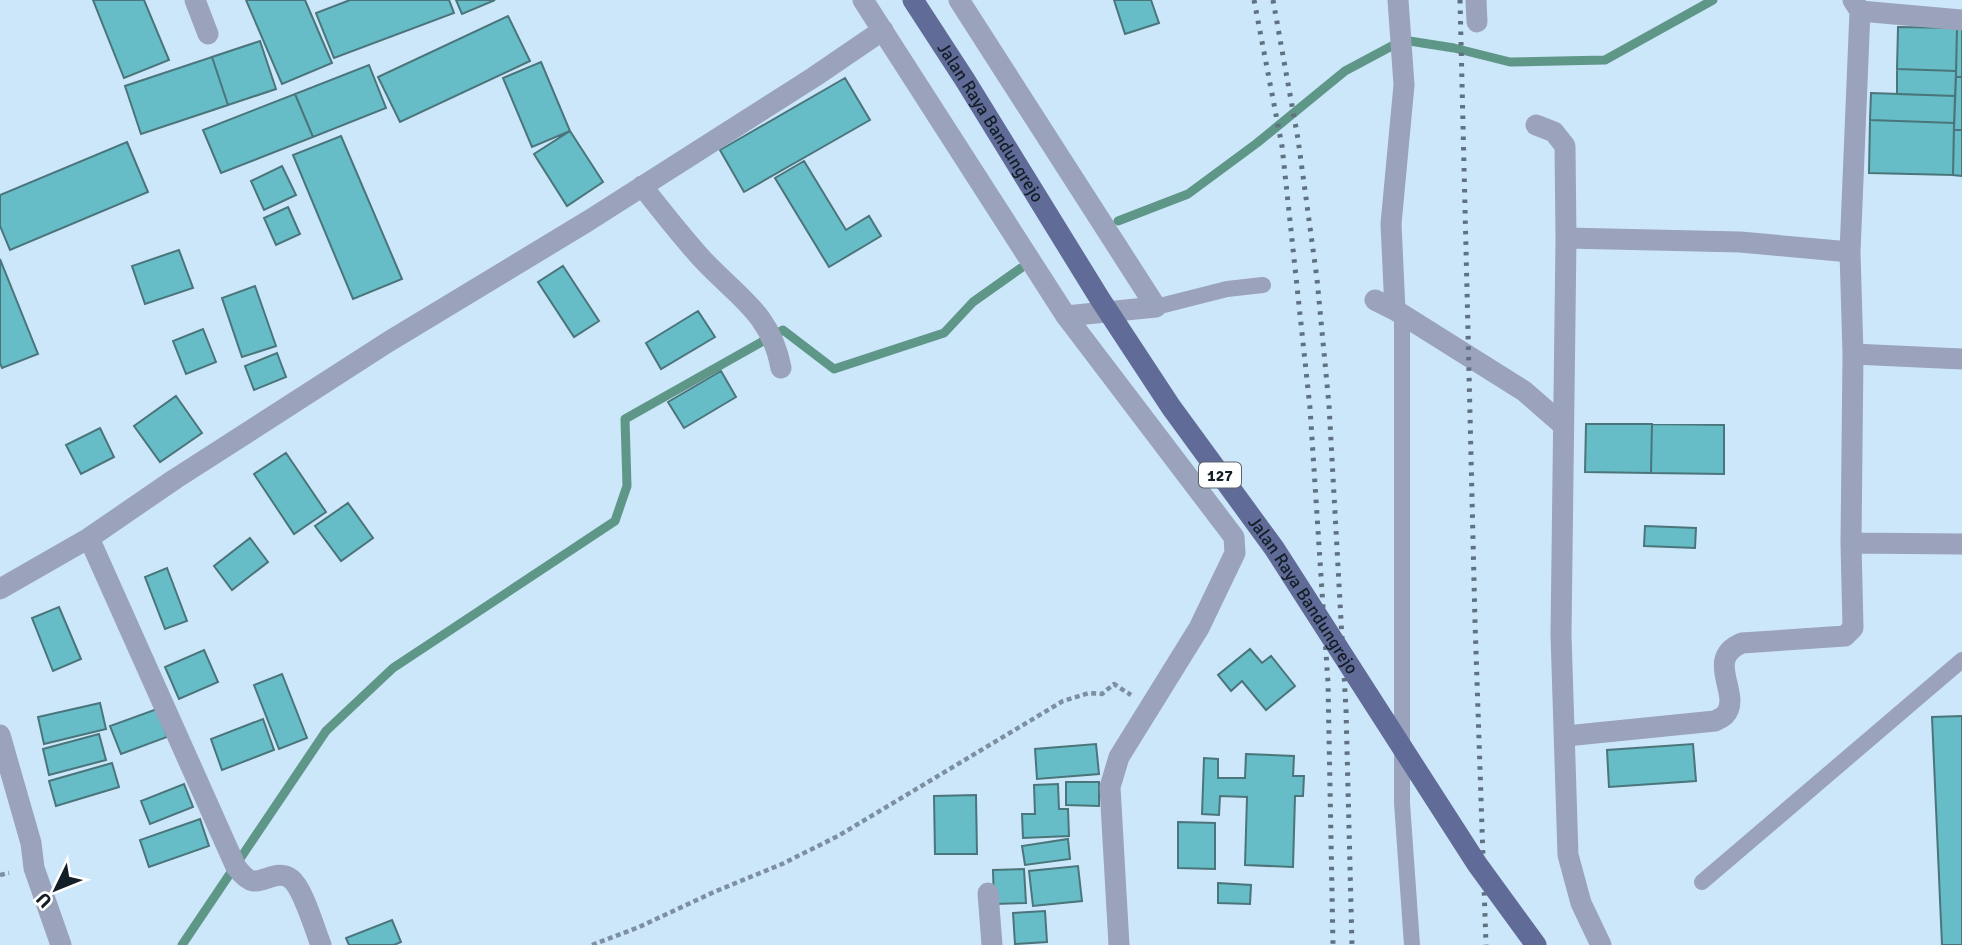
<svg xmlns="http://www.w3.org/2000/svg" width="1962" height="945" viewBox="0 0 1962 945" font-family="Signika,sans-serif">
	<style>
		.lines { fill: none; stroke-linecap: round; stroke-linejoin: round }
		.stream { stroke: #5e9788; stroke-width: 9 }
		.building { fill: #67bdc7; stroke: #4a757a; stroke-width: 2 }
		.path { stroke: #7c909f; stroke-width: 4.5; stroke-dasharray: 5 3.5; stroke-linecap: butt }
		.service { stroke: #9ba2bb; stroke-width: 16 }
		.minor { stroke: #9ba2bb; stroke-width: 21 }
		.rail { stroke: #60727f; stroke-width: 5; stroke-dasharray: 3.5 7; stroke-linecap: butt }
		.primary-bridge { stroke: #616b98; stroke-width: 21 }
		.labels { text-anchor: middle; stroke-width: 7; stroke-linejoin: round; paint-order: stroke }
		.shield { fill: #fff; stroke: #596268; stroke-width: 2 }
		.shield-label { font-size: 16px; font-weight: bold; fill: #121f27 }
		.street-label { font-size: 18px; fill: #121f27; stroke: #fff }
	</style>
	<rect width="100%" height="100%" fill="#cde7fa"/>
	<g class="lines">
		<!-- stream -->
		<path class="stream" d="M1118,221L1188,194L1257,143L1345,71L1403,40L1454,48L1510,62L1605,60L1713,0
			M182,945L326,731L393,668L615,521L627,486L625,419L783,330L834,369L944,333L973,302L1021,268"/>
	</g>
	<!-- building -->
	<path class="building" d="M93,0H144L169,60L124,78Z
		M246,0H305L332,63L282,84Z
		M350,0H449L454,13L334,58L316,13Z
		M456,0H495L462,14Z
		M1114,0H1151L1159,23L1125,34Z
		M508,16L530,61L400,122L378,77Z
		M1898,27L1957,28L1956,71L1897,69Z
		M1957,28H1962V77H1956Z
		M260,41L276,89L228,105L212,57Z
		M212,57L228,105L141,134L125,86Z
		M541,62L570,131L532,147L503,78Z
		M369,65L386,108L313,137L295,94Z
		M1897,69L1956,71L1955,96L1897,94Z
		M1956,77H1962V130H1954Z
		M845,78L870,120L744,192L720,150Z
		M1871,93L1955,96L1954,123L1870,120Z
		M295,94L313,137L221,173L203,130Z
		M1870,120L1954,123L1953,175L1869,173Z
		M1954,130H1962V176L1953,175Z
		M570,131L603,182L567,206L534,154Z
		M341,136L402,279L353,299L293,155Z
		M127,142L148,192L10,250L0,226V195Z
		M804,161L846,230L869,216L881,236L829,267L775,178Z
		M282,166L296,195L264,210L251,181Z
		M288,207L300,234L276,245L264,218Z
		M179,250L193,288L145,304L132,266Z
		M0,259L38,354L2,368L0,363Z
		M563,266L599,321L574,337L538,282Z
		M255,286L276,346L242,357L222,298Z
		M698,311L715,337L661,369L646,343Z
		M203,329L216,362L186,374L173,341Z
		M277,353L286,377L254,390L245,366Z
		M721,371L736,397L684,428L668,402Z
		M176,396L202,433L160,462L134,426Z
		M1586,424H1652L1651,473L1585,472Z
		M1652,424L1724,425V474L1651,473Z
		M100,428L114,457L81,474L66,445Z
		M286,453L326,512L294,534L254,474Z
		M348,503L373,538L341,561L315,526Z
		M1645,526L1696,528L1695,548L1644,546Z
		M250,538L268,562L232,590L214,566Z
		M167,568L187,621L165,629L145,577Z
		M59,607L81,659L53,671L32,618Z
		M1250,649L1262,663L1271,656L1295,686L1266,710L1242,681L1231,691L1218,675Z
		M204,650L218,682L179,699L165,667Z
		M282,674L307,738L279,749L254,685Z
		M100,703L106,729L44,744L38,717Z
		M157,709L167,737L121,754L110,726Z
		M1962,716V945H1942L1932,717Z
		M263,719L274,750L222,770L211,739Z
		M99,734L106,760L49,775L43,749Z
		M1096,744L1099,774L1037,779L1035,749Z
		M1693,744L1696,781L1609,787L1607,750Z
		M1246,754L1294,756L1293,776H1304L1303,796H1295L1293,867L1245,865L1247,797L1220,796L1219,815L1202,814L1204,758L1218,759V778H1245Z
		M112,763L119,787L56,806L49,781Z
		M1066,782H1099V806L1066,805Z
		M184,784L193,807L150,824L141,801Z
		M1058,784L1059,809H1068L1069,836L1023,838L1022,814H1035L1034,785Z
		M976,795L977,854H935L934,796Z
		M200,819L209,846L149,867L140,840Z
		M1178,822L1215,823V869L1178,868Z
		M1068,839L1070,859L1025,865L1022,846Z
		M1078,866L1082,901L1033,906L1029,871Z
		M1024,869L1026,903L994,904L993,870Z
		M1218,883L1251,885L1250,904L1218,903Z
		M1045,911L1047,942L1015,944L1013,913Z
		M392,920L401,942L394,945H349L346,938Z"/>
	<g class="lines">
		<!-- path -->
		<path class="path" d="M0,875L9,873
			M592,945L639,927L714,892L782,864L838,836L1063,701L1089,693L1102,694L1114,684L1131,695"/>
		<!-- service -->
		<path class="service" d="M1156,307L1227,289L1263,285
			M1402,315V803L1412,945
			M1702,882L1962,660"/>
		<!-- minor -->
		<path class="minor" d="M195,0L208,34
			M863,0L1066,316L1234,537L1235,553L1199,628L1119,757L1110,787L1119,945
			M959,0L1156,307L1066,316
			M1476,0L1477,22
			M1860,11L1962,20
			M1536,125L1554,132L1565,146L1566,238L1561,635L1568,855L1581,903L1601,945
			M642,186C662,211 682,237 704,261C739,298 771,314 781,368
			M1566,238L1740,242L1850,252
			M1375,300L1395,310L1524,391L1563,425
			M1395,310L1391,224L1404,85L1398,0
			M1853,354L1962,359
			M89,538L236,867C240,872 247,880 253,881C265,882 279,869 291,879C303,888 315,930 321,945
			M1851,543L1962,544
			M0,589L89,538L175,479L388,342L588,221L814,77L883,30
			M0,735L31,843L34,868L61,945
			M1566,736L1715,721C1718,719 1722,718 1725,715C1743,695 1703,659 1742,643L1845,636L1853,628L1851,543L1853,354L1850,252L1860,11L1853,0
			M988,893L992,945"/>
		<!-- rail -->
		<path class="rail" d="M1254,0L1282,146L1310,408L1328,683L1333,945
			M1273,0L1298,139L1317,279L1329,405L1346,710L1352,945
			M1460,0L1475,622L1486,945"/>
		<!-- primary-bridge -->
		<path class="primary-bridge" id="s1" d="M913,0L965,80L1100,299L1171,407L1274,548L1477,864L1536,945"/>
	</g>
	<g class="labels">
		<!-- shield labels -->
		<rect class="shield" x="1199" y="462.5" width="42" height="25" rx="5"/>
		<g class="shield-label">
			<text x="1220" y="481">127</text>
		</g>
		<!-- street labels -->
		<g class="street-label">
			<text dy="6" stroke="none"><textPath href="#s1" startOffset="145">Jalan Raya Bandungrejo</textPath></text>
			<text dy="6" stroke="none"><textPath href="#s1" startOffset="712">Jalan Raya Bandungrejo</textPath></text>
		</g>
	</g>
	<!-- north arrow -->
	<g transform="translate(56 889) rotate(227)" stroke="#ffffff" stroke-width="5" paint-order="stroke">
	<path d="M0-5L12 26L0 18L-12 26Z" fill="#121f27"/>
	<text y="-10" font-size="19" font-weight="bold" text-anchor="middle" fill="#121f27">U</text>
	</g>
</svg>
